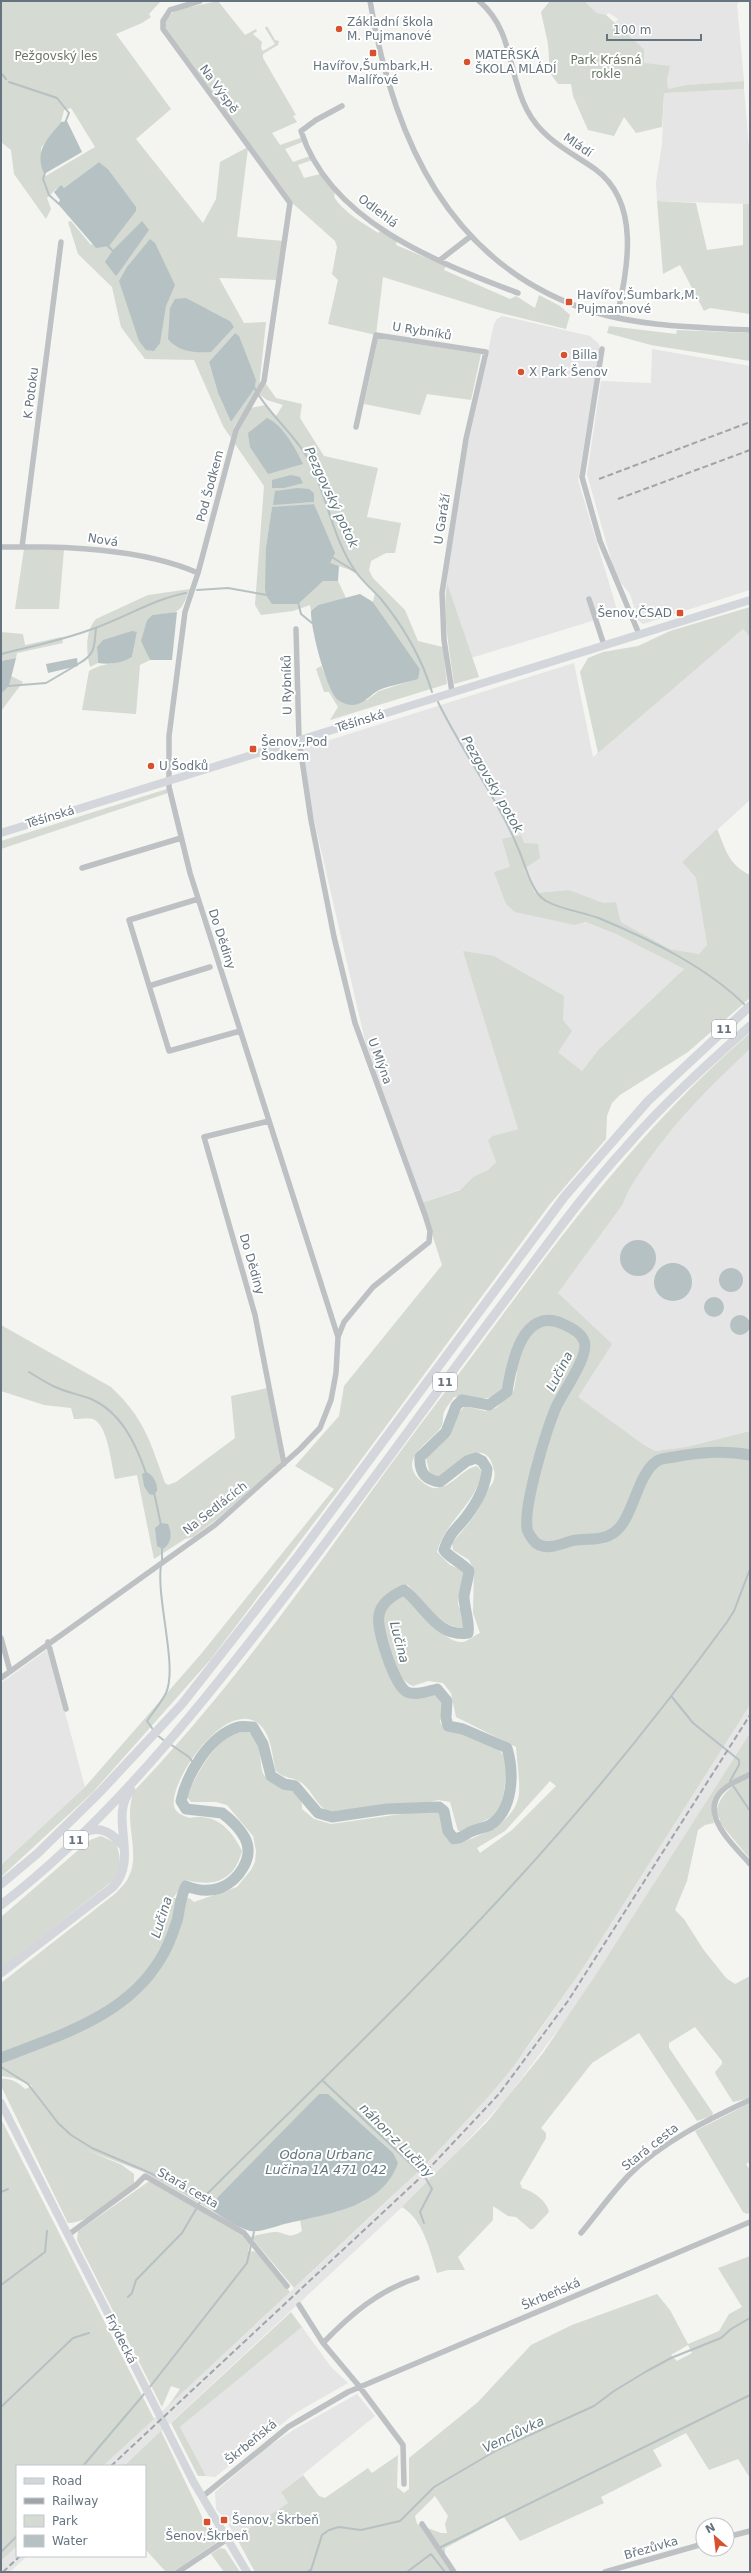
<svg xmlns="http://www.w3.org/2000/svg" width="751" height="2573" viewBox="0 0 751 2573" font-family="'DejaVu Sans',sans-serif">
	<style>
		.built { fill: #e4e5e4 }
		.green { fill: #d5dad2; fill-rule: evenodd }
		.water { fill: #b6c1c4 }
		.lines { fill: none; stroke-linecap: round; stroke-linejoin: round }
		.stream { stroke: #b6c1c4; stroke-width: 2 }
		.river { stroke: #b6c1c4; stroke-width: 11 }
		.minor { stroke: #bdc1c4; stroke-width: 5.5 }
		.secondary { stroke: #d3d7db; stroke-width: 8 }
		.trunk { stroke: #d3d7db; stroke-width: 9 }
		.rail { stroke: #9fa5a9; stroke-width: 2; stroke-dasharray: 6 3; stroke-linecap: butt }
		.poi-dot { fill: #d6522e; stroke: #fff; stroke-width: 1.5 }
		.labels { text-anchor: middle; stroke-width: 4; stroke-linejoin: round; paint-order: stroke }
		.shield { fill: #fff; stroke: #939ea5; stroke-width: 1 }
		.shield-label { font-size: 11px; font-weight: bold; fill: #65747f }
		.poi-label { font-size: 12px; fill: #65747f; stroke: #fff; text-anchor: start }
		.park-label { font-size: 12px; fill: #677763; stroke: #fff }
		.street-label { font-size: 12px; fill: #65747f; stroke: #fff }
		.water-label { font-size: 13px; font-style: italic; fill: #60767c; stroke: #fff }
	</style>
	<rect width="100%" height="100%" fill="#f4f4f0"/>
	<!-- built -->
	<path class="built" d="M584,1H741L737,4L744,81L686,85L668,89L667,79L644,63V49L615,23L618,19L609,13L606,15L597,13Z
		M744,89L750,160V204L657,201L656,182L662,145L664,93Z
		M502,316L590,336L599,344L600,349L578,480L618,613L471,658L447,583L450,526L494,324L497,319Z
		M652,349L750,366V590L643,624L638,620L630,594L616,577L587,474L601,381L651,383Z
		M743,629L750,637V800L682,862L696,878L707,945L699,954L670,949L621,922L616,902L603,904L569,890L535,893L524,869L529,865L495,872L575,925L584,922L616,934L684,969L599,1049L582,1071L558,1052L464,951L518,1129L494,1136L496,1162L488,1170L473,1177L461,1189L422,1203L366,1045L298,750L574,663L593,757Z
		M750,1049V1431L686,1447L655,1451L644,1445L577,1397L558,1293L623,1204L627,1191L662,1140L702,1093Z
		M48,1649L85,1787L1,1865V1683Z
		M750,1705V1733L576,2006L506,2099L427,2184L124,2466H103L392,2197L489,2096L531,2043L581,1971Z
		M302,2327L331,2367L348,2383L297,2412L215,2477L206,2476L180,2427Z
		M357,2394L375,2416L281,2492L288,2503L236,2537L228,2524L231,2523L228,2517L225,2519L216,2509L215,2492L266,2448L295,2429Z
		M17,2546V2556H27L10,2572H1V2561Z"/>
	<!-- green -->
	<path class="green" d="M1,1H161L149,14L151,17L142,23L116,34L171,109L136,139L203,223L216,199L220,162L248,147L170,39L163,21L176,10L218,1L245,35L256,29L257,31L253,34L262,42L261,48L263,51L275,44L265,28L267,26L275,40L279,41L278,45L263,54V58L296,115L293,116L297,122L272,133L280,145L303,137L305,141L285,149L293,162L313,155L315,159L298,165L304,178L320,174L335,193L334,197C343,212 363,223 378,233L381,230L397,240L396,245L446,266L444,270L510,299L516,296L535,308L539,295L560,306L570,315L566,329L489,310L383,277L376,335L328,324L338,280L332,274L337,247L335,241L289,200L248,148L237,237L284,241L279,280L219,278L244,323L266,322L259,388L234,427L231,438L223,426L194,360L145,359L121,327L112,287L78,254L68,222L71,221L91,245L135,207L108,169L99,162L64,188L56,189L47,198L51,209L46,219L14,174L11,150L1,142ZM71,108L95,147L44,177L41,148L61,122L64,110ZM209,310L230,321L200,353ZM235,333L256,380L255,388L231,422L218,393L209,362Z
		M550,1H584L597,13L606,15L644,49V63L670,66L667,79L668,89L686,85L744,81V89L664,93L662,127L636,133L624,117L614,136L588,130L573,96L571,84H558L550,73L548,44L541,12Z
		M657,201L696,203L707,250L743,245V204H750V314L710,308L704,311L680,265L663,274Z
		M609,326L676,334L677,330L750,333V361L651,345L607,333Z
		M378,338L481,354L471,400L427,394L420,415L364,404Z
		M264,381L276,398L302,404L300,418L324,456L378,468L367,517L401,523L395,553H386L371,561L369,570L373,578L405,610L418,641L443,647L447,684L330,720L338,707L329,692H324L316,669L321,666L334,695L367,700L379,691L417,679L420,669L373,602L375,593C357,573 356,570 330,564L322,528L314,504L272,508L266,547V595L323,581H338L346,598L318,605L311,611L310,605L293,611L261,615L255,605L264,486L233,441L250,408L266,405L276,416L283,405L267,400L259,394ZM286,490L314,493V502L294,503L276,491Z
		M24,549L64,550L59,609H15Z
		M447,583L479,677L454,684C450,652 442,616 447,583Z
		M190,589C179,616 179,612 152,615L147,620L142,641L150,660L140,665L136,714L82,710L89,671C106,661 116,666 132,657L137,632L97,647L98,663L90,667C86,652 85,631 96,619L148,595Z
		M750,607V637L743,629L598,753L580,672L588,658L603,652L638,646L670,631Z
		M1,632L23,634L25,645L62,637L63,643L17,653L16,658L1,661Z
		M11,676L23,682L1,711V694L9,686Z
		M167,789L168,793L1,849V841Z
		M717,829C726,850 728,864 750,875V998L688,1052L620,1095L612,1103L607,1116L606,1139L550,1204L338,1491L211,1659L93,1792L1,1877V1865L85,1787L201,1654L334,1489L295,1466L339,1416L344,1386L442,1265L422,1203L460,1190L473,1177L488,1170L496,1162L488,1140L493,1136L518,1129L463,951L494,956L564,996L563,1020L572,1031L558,1052L582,1071L599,1049L684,969L616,934L585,922L575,925L515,912L506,904L494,872L510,867L502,839L521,835L524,843L538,844L540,858L524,869L535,893L569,890L603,903L616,902L621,922L670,949L699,954L707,945L696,878L682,862Z
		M750,1033V1049C712,1084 677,1119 647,1162C638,1176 628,1188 623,1204L558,1293L612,1344L578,1397L644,1445L655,1451L686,1447L750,1431V1705L581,1971L513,2067L489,2096L422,2168L294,2288L251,2237C256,2235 271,2232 276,2232C288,2233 288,2240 302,2231L300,2220L336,2212L365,2201L319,2094L213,2204V2211L144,2172L84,2149L122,2165L134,2174V2184C116,2197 91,2223 68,2223L1,2086V2079C10,2078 18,2082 25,2089L33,2086L14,2078L1,2076V1983L116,1893C120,1888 126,1883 128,1878C142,1854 122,1821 134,1791C228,1693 307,1581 386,1471C424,1419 463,1369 501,1317C576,1215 654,1116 750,1033ZM507,1370L517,1372L514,1390L496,1408L485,1411L465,1406L459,1412L451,1435L426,1457L430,1475L440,1477C450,1469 480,1438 491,1461C493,1467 496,1472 494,1479C493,1485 487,1489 485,1495C478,1514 465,1528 452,1543L453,1550L469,1560L474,1570L473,1613L480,1633C475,1635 468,1641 463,1642C444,1644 416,1607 403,1595L388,1605L382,1619C387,1640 392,1678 413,1686L428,1681L443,1683L451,1693L456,1717L516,1747C517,1762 520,1779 519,1794C515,1824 479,1836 454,1845C442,1837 443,1827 443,1814L437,1809L331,1824L314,1819L302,1809C304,1786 275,1790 264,1775C257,1764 266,1729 240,1732C217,1735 194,1778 187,1797L191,1802H216L227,1805L253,1836L256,1851L255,1862L251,1870L237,1887L194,1902L189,1898H173L186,1880C215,1887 234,1881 242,1851C231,1829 216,1813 190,1818C184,1816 175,1813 174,1806C169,1780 228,1695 260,1725C272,1736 272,1757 276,1771C284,1779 294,1777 302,1783C313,1792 315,1803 328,1812L392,1804H422L438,1800L450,1802L458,1831H467C475,1822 491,1821 497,1812C503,1803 504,1792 505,1782C506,1775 508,1765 505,1758C498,1742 460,1731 444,1728L440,1722L443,1701L437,1693C430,1695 420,1699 413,1698C387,1696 371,1628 378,1608C382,1594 395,1588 408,1585C424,1604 437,1626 463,1628V1615L458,1605L459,1594L465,1583L462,1570L450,1565L437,1552C445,1521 476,1504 482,1472L477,1466C462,1469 453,1486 438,1488C431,1489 426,1485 421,1481C396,1459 430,1443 441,1427C444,1423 442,1417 444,1412C446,1407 451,1402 454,1397C475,1393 483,1405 502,1392ZM550,1781L556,1786L512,1830L480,1853L477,1848L505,1831Z
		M1,1325L111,1387C144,1418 150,1441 165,1483L168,1485L176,1482L235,1438L231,1396L267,1388L281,1463L217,1519L193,1537L185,1539L154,1559L137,1475L115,1479C111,1463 108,1425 93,1419C88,1418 80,1419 74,1419L71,1408L44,1405L1,1391Z
		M750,1733V1772C730,1782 706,1798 714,1823L705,1825L698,1830L687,1881L675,1910L684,1919L703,1949L726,1978L735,1984L750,1976V2098L733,2102L716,2075L715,2072L722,2064V2061L695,2027L669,2043V2048L713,2113L712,2116L697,2121L639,2033L592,2063L541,2128L546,2133V2138L520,2183L522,2188C533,2191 547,2201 549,2212L533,2229H530L516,2217L508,2216L493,2206V2220L458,2257L465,2270H448L437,2273C430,2251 423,2219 402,2207L487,2122L543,2053L593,1979Z
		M750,1776V1859L720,1823V1819L716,1813C720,1793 733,1785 750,1776Z
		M101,1836L116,1843C121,1858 122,1867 114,1880L1,1968V1917L90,1840Z
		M750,2103V2162L746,2164L750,2170V2212L747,2214L743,2212L695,2131Z
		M1,2119L154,2419L103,2466H17V2546L1,2561Z
		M148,2182H152L245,2237L250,2244L248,2251L258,2252L290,2292L169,2405L180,2389L171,2386L162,2407L77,2240L78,2231Z
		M750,2256V2478L738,2459L709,2470L686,2433L653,2450L662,2466L601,2497L604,2503L520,2541L504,2517L445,2548V2563L451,2572H255L236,2537L288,2503L281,2492L303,2475L319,2496L325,2498L368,2468L372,2473L398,2455L397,2487L404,2493L409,2489V2458L478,2402L531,2345L572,2325L657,2294L670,2310L688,2344L719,2331L729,2314L742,2307L718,2268ZM688,2345L692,2353L677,2361L671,2355ZM435,2496L448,2516L445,2524L447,2533H441L417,2524L415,2516Z
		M291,2312L302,2327L180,2427L206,2476H198L171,2423Z
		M161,2431L205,2523L213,2531L210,2534L216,2543L173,2572H166L145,2549V2466H124Z
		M220,2548L225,2549L240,2572H224L211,2554Z"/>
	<!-- water -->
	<path class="water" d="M67,121L82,152L44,174C34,150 47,140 61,122Z
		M99,162L108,169L136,207V211L109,246L96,248L58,204L60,200L54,192L61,185L64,188Z
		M142,221L149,230L120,271L116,276L105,262L113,250Z
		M150,239L155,243L175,285L166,306L160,343L154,351L146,350L139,341L119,281L127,267Z
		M186,298L230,321L234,327L211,352C196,353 178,352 168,339L170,308L175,299Z
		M235,333L239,336L256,380L255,388L231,422L218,393L209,362Z
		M267,418C283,425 296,449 303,464L268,474L250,447L248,433Z
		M291,475L300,477L303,483L284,488H272V480Z
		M298,488L309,489L314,493V502L273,505L275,491Z
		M314,504L335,553L330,563L339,566L338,581H323L298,604H272L266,595L265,589L266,547L272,507Z
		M360,594L373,602L420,669L418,679C405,683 391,685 379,690C370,695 364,704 353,705C348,705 342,703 338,700C326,690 310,626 311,611L318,605Z
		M177,612L172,660H150L141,641L147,620L152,615Z
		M132,631L137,632L132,657C122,663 111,665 98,663L97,647L103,640Z
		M16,658L9,686L1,694V661Z
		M77,658L78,666L48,673L46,664Z
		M620 1258a18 18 0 1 1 36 0a18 18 0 1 1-36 0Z
		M654 1282a19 19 0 1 1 38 0a19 19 0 1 1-38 0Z
		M719 1280a12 12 0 1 1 24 0a12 12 0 1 1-24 0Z
		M704 1307a10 10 0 1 1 20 0a10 10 0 1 1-20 0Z
		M730 1325a10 10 0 1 1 20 0a10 10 0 1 1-20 0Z
		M146,1472C153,1474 158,1484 157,1491L153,1495L149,1494L144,1486L142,1474Z
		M161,1523L168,1524C172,1533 172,1543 163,1549L157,1546L155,1528Z
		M319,2094H328L393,2153L398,2163C382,2208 330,2213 289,2223C278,2225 261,2233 250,2231C238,2228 224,2218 213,2211V2204L219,2196Z"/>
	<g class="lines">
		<!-- stream -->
		<path class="stream" d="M1,73L6,79
			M9,82L57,98L69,113L65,123
			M45,173L43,179L49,195L59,204
			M107,245L114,252
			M254,387C265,410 293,433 307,457C327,493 332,539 356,572C363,582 373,590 381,599C403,626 422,659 432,692
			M330,556L356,572
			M197,590L228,588L267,595
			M298,602L301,614L312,623
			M1,654C33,646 64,640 95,628C126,617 154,599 186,593
			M78,664C96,654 94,647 96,628
			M8,686L46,683L75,666
			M438,702C462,752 497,797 518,848C525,863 531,893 546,901C562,910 584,912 601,919C651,940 707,967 746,1006
			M29,1372C37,1377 45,1382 53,1386C65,1392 78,1394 91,1399C121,1412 136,1444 146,1473
			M154,1492L161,1525
			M162,1561V1547
			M672,1697L693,1723L739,1760V1765L730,1781L750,1811
			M154,1731L147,1721C153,1712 161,1703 166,1693C178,1667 156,1599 161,1565
			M157,1735L166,1742
			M170,1744L189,1757L195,1765
			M1,2067L28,2084L58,2123L71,2135L92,2148L148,2172L202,2199
			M322,2080L425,2177L432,2189L420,2212L424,2223
			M1,2192L8,2189
			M252,2241L254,2232
			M1,2285L45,2252L47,2231
			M128,2297L132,2293L136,2280L182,2233L202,2199C307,2094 416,1991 516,1881C591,1799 661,1712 727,1622L734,1611L750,1569
			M149,2388L247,2263L251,2245
			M1,2407L73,2338L89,2333
			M83,2466L145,2393
			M441,2547L750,2395
			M1,2552L17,2536
			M307,2572L311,2570L322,2535L329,2530L339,2527L361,2530L400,2521L434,2487L497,2450L594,2406L614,2391L647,2371L671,2358L721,2338L731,2329L750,2318
			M407,2572L431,2554L445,2572"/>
		<!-- river -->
		<path class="river" d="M1,2058C60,2035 127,2016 161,1958C168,1947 173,1933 177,1921C180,1909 180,1897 186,1886C196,1890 209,1892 220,1888C238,1881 255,1858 245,1838C240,1829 230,1819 222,1813L186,1809L181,1801C187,1774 209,1736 238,1727C242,1726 248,1727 253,1727L263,1744L271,1776L284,1784L295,1786L318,1813L332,1817L387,1809L439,1807L444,1811L448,1831L454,1839C462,1838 463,1836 470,1832C476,1829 484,1828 490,1825C514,1810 514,1771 507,1748L463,1729L448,1726L446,1718L447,1701L437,1689C428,1691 416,1696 407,1692C394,1685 376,1629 379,1615C381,1603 393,1595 404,1590C425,1606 437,1638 468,1633C470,1621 464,1609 464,1596C465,1588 468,1580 469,1571C461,1562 451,1559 444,1550C449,1533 456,1530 466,1517C476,1504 486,1486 487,1469L482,1461L476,1458L467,1461L440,1482C425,1480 419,1472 420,1457L446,1432L456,1406L462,1400L489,1405L507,1392C511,1366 522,1305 563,1324C570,1327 581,1332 584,1341C590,1355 563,1392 556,1407C546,1431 524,1503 527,1528C527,1532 533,1540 536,1543C547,1551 561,1544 571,1541C583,1538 597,1541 608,1536C634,1526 634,1477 657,1461C661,1458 669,1458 674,1457C700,1452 724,1450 750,1455"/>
		<!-- minor -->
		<path class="minor" d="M200,1L170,10L163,21V29L290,203L264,381L236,430L198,573L185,612L169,736V787L190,873L338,1337
			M370,1C393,138 449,267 594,312C644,327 698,327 750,330
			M479,1C514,31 507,72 527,110C542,139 569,151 595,169C642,203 627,270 617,317
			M342,106L316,120L301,131C330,222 437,262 518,293
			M440,260L471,236
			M602,349L582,477L600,541L639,634
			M356,427L376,335L486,352L466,439L442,593L444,640L452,692
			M1,547C63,546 141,548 198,573
			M22,547L61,242
			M589,599L604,645
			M82,868L181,838
			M198,899L129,920L169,1051L240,1031
			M149,986L210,967
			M269,1121L204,1137L255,1315L284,1464
			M1,1638L10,1671
			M48,1642L66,1709
			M1,1678L215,1525L300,1449L320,1428L331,1400L336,1373L338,1337L344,1322L373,1287L429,1242L430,1231L425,1215L355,1023L334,937L311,820L299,740L296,629
			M750,1774C744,1778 737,1780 731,1784C691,1808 732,1843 750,1864
			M581,2233C596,2215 611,2194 628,2176C662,2142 707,2120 750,2100
			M68,2235L136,2185L145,2176L244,2233L287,2286
			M299,2305L323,2343C351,2314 379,2290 417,2278
			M323,2343L359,2386L403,2445L404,2484
			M202,2497L288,2427L348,2392L750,2222
			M422,2524L454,2572
			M727,2537L750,2531
			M178,2572L226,2540
			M605,2572L703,2544"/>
		<!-- secondary -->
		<path class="secondary" d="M1,833L750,600
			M1,2103L194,2483L247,2572"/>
		<!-- trunk -->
		<path class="trunk" d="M85,1832C102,1825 113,1834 124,1847
			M1,1884L38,1853L100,1792L182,1704L298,1556L565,1196L648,1101L750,1006
			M1,1905C98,1830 177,1735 252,1639C341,1526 423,1409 510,1294C547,1245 583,1194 625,1148C663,1104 706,1065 750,1026
			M1,1973L113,1887C140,1858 108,1816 131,1790"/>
		<!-- rail -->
		<path class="rail" d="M599,479L750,422
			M618,499L750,450
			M111,2466L421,2177L499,2094L568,2001L750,1715
			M3,2572L20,2556"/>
	</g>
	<!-- markers -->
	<g class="poi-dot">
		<circle cx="339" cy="29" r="4"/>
		<rect x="369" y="49" width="8" height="8" rx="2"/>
		<circle cx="467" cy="62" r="4"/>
		<rect x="565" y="298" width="8" height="8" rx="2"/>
		<circle cx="564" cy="355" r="4"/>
		<circle cx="521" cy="372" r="4"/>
		<rect x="676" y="609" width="8" height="8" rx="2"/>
		<rect x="249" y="745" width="8" height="8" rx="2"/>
		<circle cx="151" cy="766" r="4"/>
		<rect x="220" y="2516" width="8" height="8" rx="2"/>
		<rect x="203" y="2518" width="8" height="8" rx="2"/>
	</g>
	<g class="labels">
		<!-- shield labels -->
		<g class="shield">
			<rect x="712" y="1020" width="24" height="18" rx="3"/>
			<rect x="433" y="1373" width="24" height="18" rx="3"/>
			<rect x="64" y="1831" width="24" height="18" rx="3"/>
		</g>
		<g class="shield-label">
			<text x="724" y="1033">11</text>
			<text x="445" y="1386">11</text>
			<text x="76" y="1844">11</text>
		</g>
		<!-- poi labels -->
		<g class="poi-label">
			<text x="347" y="26">Základní škola<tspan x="347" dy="14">M. Pujmanové</tspan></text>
			<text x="475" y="59">MATEŘSKÁ<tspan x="475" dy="14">ŠKOLA MLÁDÍ</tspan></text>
			<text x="373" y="70" text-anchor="middle">Havířov,Šumbark,H.<tspan x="373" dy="14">Malířové</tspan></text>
			<text x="577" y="299">Havířov,Šumbark,M.<tspan x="577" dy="14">Pujmannové</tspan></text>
			<text x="572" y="359">Billa</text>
			<text x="529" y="376">X Park Šenov</text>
			<text x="672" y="617" text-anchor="end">Šenov,ČSAD</text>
			<text x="261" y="746">Šenov,,Pod<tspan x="261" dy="14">Šodkem</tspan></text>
			<text x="159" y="770">U Šodků</text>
			<text x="232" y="2524">Šenov, Škrbeň</text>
			<text x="207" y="2540" text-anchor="middle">Šenov,Škrbeň</text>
		</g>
		<!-- park labels -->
		<g class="park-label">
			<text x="56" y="60">Pežgovský les</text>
			<text x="606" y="64">Park Krásná<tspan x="606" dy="14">rokle</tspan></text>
		</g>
		<!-- street labels -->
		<g class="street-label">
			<text transform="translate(219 89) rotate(54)" y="4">Na Výspě</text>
			<text transform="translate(578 145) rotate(34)" y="4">Mládí</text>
			<text transform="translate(378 211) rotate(37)" y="4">Odlehlá</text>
			<text transform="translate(422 331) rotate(9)" y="4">U Rybníků</text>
			<text transform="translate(31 393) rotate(-83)" y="4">K Potoku</text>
			<text transform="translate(210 486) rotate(-75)" y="4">Pod Šodkem</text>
			<text transform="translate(442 519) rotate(-81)" y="4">U Garáží</text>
			<text transform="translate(103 540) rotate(9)" y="4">Nová</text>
			<text transform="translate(287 685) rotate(-91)" y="4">U Rybníků</text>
			<text transform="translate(360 721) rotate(-17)" y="4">Těšínská</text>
			<text transform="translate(50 817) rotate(-17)" y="4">Těšínská</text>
			<text transform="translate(222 939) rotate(72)" y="4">Do Dědiny</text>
			<text transform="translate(380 1061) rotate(70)" y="4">U Mlýna</text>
			<text transform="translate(252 1264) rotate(74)" y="4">Do Dědiny</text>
			<text transform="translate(215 1508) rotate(-38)" y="4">Na Sedlácích</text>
			<text transform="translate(650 2147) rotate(-38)" y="4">Stará cesta</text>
			<text transform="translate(188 2188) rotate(30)" y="4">Stará cesta</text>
			<text transform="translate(551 2294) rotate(-23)" y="4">Škrbeňská</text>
			<text transform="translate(121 2339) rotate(63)" y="4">Frýdecká</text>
			<text transform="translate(251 2442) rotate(-39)" y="4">Škrbeňská</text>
			<text transform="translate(651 2548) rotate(-16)" y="4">Březůvka</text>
		</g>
		<!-- water labels -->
		<g class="water-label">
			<text transform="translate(332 497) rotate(65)" y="5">Pezgovský potok</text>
			<text transform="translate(493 784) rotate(60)" y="5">Pezgovský potok</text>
			<text transform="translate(559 1371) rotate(-63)" y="5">Lučina</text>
			<text transform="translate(400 1642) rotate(75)" y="5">Lučina</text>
			<text transform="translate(161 1917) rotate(-73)" y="5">Lučina</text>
			<text transform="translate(397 2140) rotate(45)" y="5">náhon-z Lučiny</text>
			<text x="326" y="2159">Odona Urbanc<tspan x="326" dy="15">Lučina 1A 471 042</tspan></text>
			<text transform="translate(513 2434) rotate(-26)" y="5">Venclůvka</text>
		</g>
	</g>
	<!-- border -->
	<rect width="751" height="2573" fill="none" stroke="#65747f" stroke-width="4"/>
	<!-- legend -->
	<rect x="16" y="2465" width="130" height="92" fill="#ffffff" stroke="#c1c7cc"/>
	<rect x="24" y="2478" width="20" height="6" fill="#d3d7db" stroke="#c1c7cc"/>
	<text x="52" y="2485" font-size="12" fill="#65747f">Road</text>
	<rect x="24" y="2498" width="20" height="6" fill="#9fa5a9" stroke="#c1c7cc"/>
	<text x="52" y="2505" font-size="12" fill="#65747f">Railway</text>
	<rect x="24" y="2515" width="20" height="12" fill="#d5dad2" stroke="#c1c7cc"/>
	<text x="52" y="2525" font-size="12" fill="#65747f">Park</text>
	<rect x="24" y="2535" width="20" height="12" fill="#b6c1c4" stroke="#c1c7cc"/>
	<text x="52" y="2545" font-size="12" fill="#65747f">Water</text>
	<!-- north arrow -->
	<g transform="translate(715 2537) rotate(332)"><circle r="19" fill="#ffffff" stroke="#c1c7cc"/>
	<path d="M0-3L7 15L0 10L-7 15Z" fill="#d6522e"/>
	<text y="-6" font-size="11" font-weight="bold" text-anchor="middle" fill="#65747f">N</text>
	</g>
	<!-- scale -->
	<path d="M607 34v6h94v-6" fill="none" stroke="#65747f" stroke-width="2"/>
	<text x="613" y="34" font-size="12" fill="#65747f" stroke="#ffffff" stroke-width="3" paint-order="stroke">100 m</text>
</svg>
